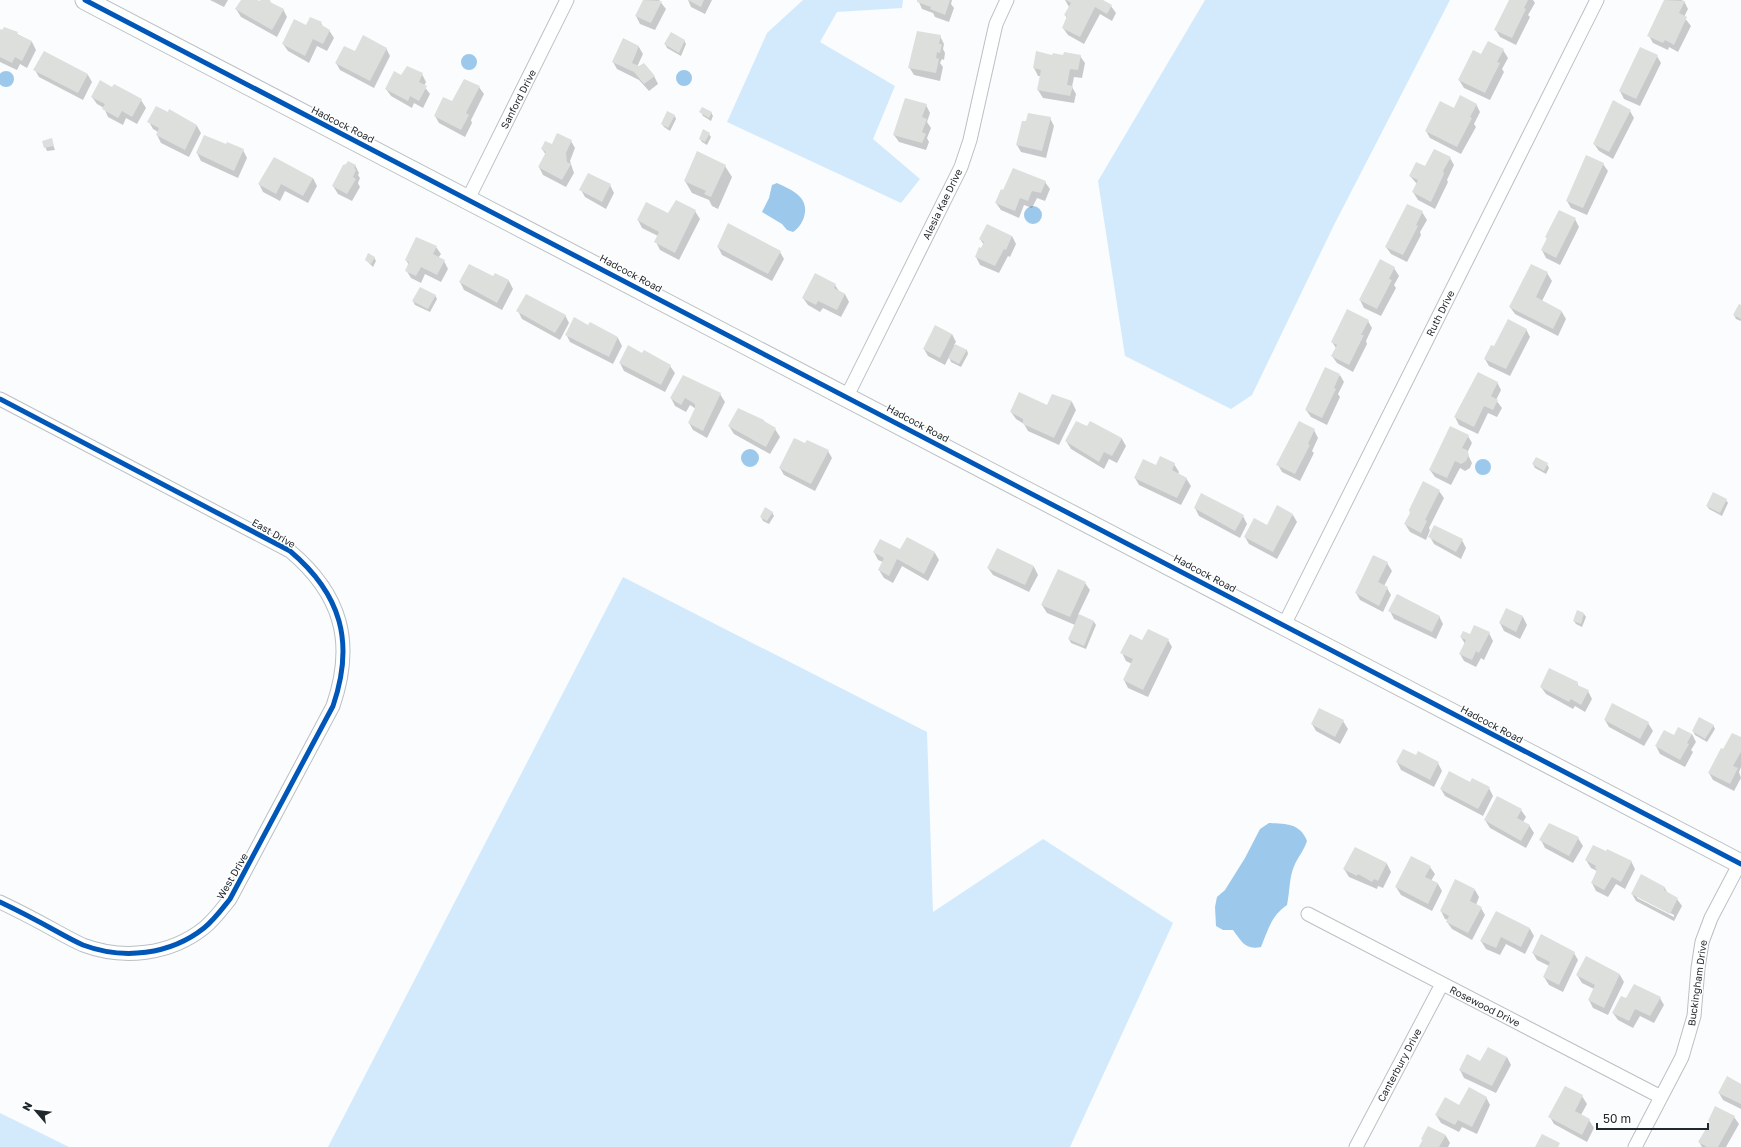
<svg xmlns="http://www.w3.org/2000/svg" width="1741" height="1147" viewBox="0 0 1741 1147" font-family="'Golos Text',sans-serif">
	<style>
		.green { fill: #d3eafc }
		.water { fill: #9cc9eb }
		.shadow { fill: #0003; fill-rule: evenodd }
		.building { fill: #dddfdc }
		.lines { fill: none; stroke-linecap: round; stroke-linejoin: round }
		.street-casing { stroke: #bcc0c4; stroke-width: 15 }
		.secondary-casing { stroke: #bcc0c4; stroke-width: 21 }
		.street { stroke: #feffff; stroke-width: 13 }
		.secondary { stroke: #feffff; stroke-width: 19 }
		.cycleway-casing { stroke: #fff; stroke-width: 8 }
		.cycleway { stroke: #0057b8; stroke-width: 5 }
		.labels { text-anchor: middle; stroke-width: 3; stroke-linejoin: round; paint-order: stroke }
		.street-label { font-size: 10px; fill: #22292e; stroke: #fff }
	</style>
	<rect width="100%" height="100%" fill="#fafcfe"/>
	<!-- green -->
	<path class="green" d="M803,0H903L902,8L837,12L820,42L895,86L873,139L920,179L901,203L727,122L767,33Z
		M1205,0H1450L1334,225L1252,395L1231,409L1125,356L1098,181Z
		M623,577L927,732L933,912L1043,839L1173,923L1070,1147H328Z
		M0,1113L69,1147H0Z"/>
	<!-- water -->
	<path class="water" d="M461 62a8 8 0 1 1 16 0a8 8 0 1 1-16 0Z
		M676 78a8 8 0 1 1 16 0a8 8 0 1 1-16 0Z
		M-2 79a8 8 0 1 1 16 0a8 8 0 1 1-16 0Z
		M777,183C792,190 810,197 804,217C802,223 799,228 793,232L787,230L782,224L762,212L769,198L772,185Z
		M1024 215a9 9 0 1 1 18 0a9 9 0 1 1-18 0Z
		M741 458a9 9 0 1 1 18 0a9 9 0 1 1-18 0Z
		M1475 467a8 8 0 1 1 16 0a8 8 0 1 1-16 0Z
		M1269,823C1286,824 1300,823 1307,841C1304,850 1299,856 1295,864C1289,876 1290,891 1287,905C1271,916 1268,930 1261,947C1245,950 1242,942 1233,930H1223L1216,926L1215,907L1217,897L1225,890L1245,858L1260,829Z"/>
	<!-- shadow -->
	<path class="shadow" d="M210,0H228L224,7Z
		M242,0H255L260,3L261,0H269L272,4L283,9L287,17L277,37L241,17L236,9Z
		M644,0H659L666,9L655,30L640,24L636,16Z
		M688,0H712L705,14L691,7Z
		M918,0H952L951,4L954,8L949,22L935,17L933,13L922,9Z
		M1065,0H1100L1111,6L1116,13L1112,21L1100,14L1084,44L1068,35L1063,28L1067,18L1065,15L1069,7Z
		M1510,0H1533L1535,3L1528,15L1530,17L1516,45L1500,37L1495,29Z
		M1665,0H1681L1684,1L1688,9L1684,17L1691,26L1678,52L1669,47L1668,50L1653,43L1649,36Z
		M321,23L323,27L329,30L334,38L327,51L317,46L309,63L288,51L283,44L307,26Z
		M0,30L12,31L32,42L36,50L27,68L20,64L17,70L0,62Z
		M940,36L944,44L943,49L945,53L944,60L942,59L940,63L943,67L940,81L914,75L909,67Z
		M624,40L639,47L643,54L637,67L654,76L658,84L649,91L639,80L617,69L613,62Z
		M684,40L686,44L681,56L667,48L665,44Z
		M386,48L390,56L374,88L340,70L336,63L355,53Z
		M1503,50L1508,58L1502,69L1504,72L1490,100L1464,88L1459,80L1482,56Z
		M44,52L88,75L92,82L83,100L39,77L35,70Z
		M1052,56H1080L1085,63L1082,78L1074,77L1072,87L1076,94L1074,103L1043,98L1038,90L1041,76H1038L1034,68Z
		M1657,56L1661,63L1640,106L1624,99L1620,91Z
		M422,74L426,82L424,86L430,94L423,108L414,103L412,108L391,96L386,89L402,76Z
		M479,87L484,94L471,120L472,123L465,137L439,123L435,116L452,102Z
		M92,97L141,100L146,108L137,124L126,118L123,125L108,117L104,108L97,104Z
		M1476,104L1480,112L1474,124L1476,127L1461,154L1430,138L1426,131Z
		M926,105L930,113L927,122L931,128L927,138L929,142L926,150L899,142L894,135Z
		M1630,111L1634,118L1613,159L1599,151L1594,144Z
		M701,112H711L713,116L711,121L703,116Z
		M675,116L676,119L670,131L664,127L662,124Z
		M1050,118L1054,126L1046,158L1021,152L1017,145Z
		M149,122L197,126L201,133L189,157L161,143L157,135L158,132L153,129Z
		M709,134L711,137L707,145L702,142L700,139Z
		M51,139L55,150L47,151L43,142Z
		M571,141L575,148L570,161L574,173L566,187L543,175L539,167L546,155L542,149Z
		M226,146L243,150L247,158L238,178L201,161L197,153Z
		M1450,158L1454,165L1447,180L1448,182L1435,209L1418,200L1413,192L1417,184L1410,176Z
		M1603,164L1608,171L1587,215L1571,208L1567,201Z
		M355,165L359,173L358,175L360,178L358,183L360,187L352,201L338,194L333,186Z
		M725,166L732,177L718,209L712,206L709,200L692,193L685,181Z
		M313,178L317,186L308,203L285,191L280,201L263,192L259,184Z
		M1045,182L1050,189L1045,201L1037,198L1032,208L1024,205L1019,218L1001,210L996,203Z
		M610,185L614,193L606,209L585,197L581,190Z
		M695,211L700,219L679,260L660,250L656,242L658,236L642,228L638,220Z
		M1422,212L1427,220L1420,232L1421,235L1407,262L1391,254L1386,247Z
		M1575,219L1579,227L1560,265L1546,258L1542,250L1547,239L1546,237Z
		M1012,236L1016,244L1010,257L1008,256L999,273L980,265L976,257L984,245L980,239Z
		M436,247L441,254L438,258L444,261L448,269L441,282L425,274L421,283L411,278L406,270L409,265L406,260Z
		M718,247L780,252L784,259L772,281L722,255Z
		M374,257L376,261L373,267L366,260Z
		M1394,268L1399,276L1394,285L1396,288L1381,316L1364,308L1360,300Z
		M1547,273L1552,281L1542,301L1562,312L1566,319L1558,336L1515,314L1510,307Z
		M495,274L509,281L513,289L502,310L464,290L460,282L493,278Z
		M835,285L839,291L845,294L849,302L841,317L823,308L820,312L808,305L803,298Z
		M435,295L437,299L430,312L415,305L413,301Z
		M1741,306V321L1736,319L1734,315Z
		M518,311L565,315L569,323L560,340L522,319Z
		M1368,321L1372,328L1366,341L1367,344L1353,372L1337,363L1332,356L1336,348L1332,342Z
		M590,323L618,338L622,346L613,364L570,342L566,334L589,326Z
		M1526,329L1530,337L1510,376L1489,366L1485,359L1495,348Z
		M952,334L956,342L954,345L967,350L968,354L961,367L951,362L949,357L945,365L928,356L924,349Z
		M642,354L670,366L675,373L665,392L624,371L620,363Z
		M1340,375L1344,382L1338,394L1340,397L1327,425L1311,417L1306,410Z
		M1497,382L1501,390L1496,400L1502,408L1497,417L1488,413L1478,434L1459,425L1455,417Z
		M720,394L725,402L707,438L693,430L689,423L696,409L690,405L686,412L675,406L671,398Z
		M1053,395L1072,402L1076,410L1059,445L1028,431L1024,424L1016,419L1011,412L1047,406Z
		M765,423L775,429L780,437L770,454L734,434L729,426Z
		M1090,423L1122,439L1126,446L1117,463L1109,459L1104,469L1071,449L1066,441L1087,428Z
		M1314,430L1318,438L1312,451L1314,453L1300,481L1282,472L1278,465Z
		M1468,436L1472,443L1467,453L1472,463L1470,468L1465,471L1460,468L1451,485L1435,477L1430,470Z
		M828,451L832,458L815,491L784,475L780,468Z
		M1174,464L1179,472L1178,474L1186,478L1191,486L1181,505L1139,485L1135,478Z
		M1533,464H1547L1549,468L1546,474L1535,468Z
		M1439,491L1444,498L1429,528L1430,530L1426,540L1410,532L1405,524Z
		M1726,500L1728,503L1722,516L1709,509L1707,506Z
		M1195,508L1243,516L1247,524L1240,538L1199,516Z
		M772,512L774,516L769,524L763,521L761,517Z
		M1293,515L1297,522L1277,559L1249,544L1245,537Z
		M1430,537L1462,540L1466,548L1461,559L1434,544Z
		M998,549L1034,567L1038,575L1029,592L993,575L988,568Z
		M901,550L935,553L939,560L928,581L902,566L893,583L884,578L879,570L883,562L878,560L874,552Z
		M1387,563L1392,571L1384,586L1387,588L1391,595L1383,612L1360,600L1356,593Z
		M1085,583L1090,590L1078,615L1094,622L1096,625L1086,649L1071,643L1069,639L1075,625L1047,613L1042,605Z
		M1507,610L1523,617L1527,625L1520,639L1504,631L1500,623Z
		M1390,611L1439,616L1443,624L1436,639L1394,619Z
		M1584,614L1586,617L1582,627L1576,624L1574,621Z
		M1489,633L1493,641L1484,660L1481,658L1476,667L1464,661L1460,654L1465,644L1461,637Z
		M1168,640L1172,647L1148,697L1128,688L1124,680L1132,664L1126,661L1122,653L1143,641Z
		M1577,683L1579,687L1588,691L1592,699L1585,712L1575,706L1573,709L1546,694L1541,687Z
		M1605,720L1648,723L1653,731L1644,746L1609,727Z
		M1343,721L1348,729L1340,744L1316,731L1312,724Z
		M1713,725L1715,729L1707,742L1695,735L1693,731Z
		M1692,734L1696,742L1691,750L1693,752L1685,767L1660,754L1656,746Z
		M1741,739V767L1739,772L1741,778L1734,791L1713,780L1709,773L1724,750Z
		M1416,757L1438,763L1442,771L1434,787L1401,770L1397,762Z
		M1470,783L1489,788L1493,796L1483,816L1445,796L1441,789Z
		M1521,810L1526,817L1523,822L1529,825L1534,833L1526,848L1490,828L1485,820Z
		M1578,838L1583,846L1573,863L1545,848L1541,840Z
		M1355,848L1387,864L1391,872L1383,888L1378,886L1377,889L1349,877L1344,869Z
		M1586,860L1631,861L1635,869L1625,889L1616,884L1608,897L1596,891L1592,883L1597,871L1591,868Z
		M1430,867L1435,874L1431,881L1438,884L1442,891L1432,911L1401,895L1396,887Z
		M1665,888L1668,894L1677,899L1682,906L1674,921L1636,901L1632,894ZM1637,896L1674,915V917L1637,898Z
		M1475,890L1479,897L1476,905L1481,908L1485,915L1472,940L1452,929L1447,922L1448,920L1445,919L1441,911Z
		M1496,912L1530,929L1534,936L1525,954L1506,944L1500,955L1486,949L1481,941Z
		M1533,953H1574L1578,960L1563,992L1549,985L1544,977L1549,966L1537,960Z
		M1587,957L1620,975L1624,982L1608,1015L1593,1008L1589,1000L1594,989L1582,983L1577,975Z
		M1660,998L1664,1005L1654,1023L1640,1016L1633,1028L1618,1020L1613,1013L1626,999Z
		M1507,1057L1511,1065L1496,1093L1464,1078L1460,1070L1480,1062Z
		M1741,1085V1109L1723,1100L1719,1093Z
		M1565,1087L1582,1096L1587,1104L1581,1115L1589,1120L1594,1128L1587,1142L1554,1124L1550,1117Z
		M1486,1097L1490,1105L1477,1134L1462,1127L1459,1132L1441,1123L1436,1115Z
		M1734,1117L1739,1124L1726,1147H1702L1699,1142L1710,1123L1709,1121Z
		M1429,1128L1446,1136L1450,1143L1448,1147H1419Z"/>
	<!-- building -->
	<path class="building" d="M241,0H257L260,1V0H270V2L284,9L272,30L235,9Z
		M643,0L662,1L651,23L635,16Z
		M688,0H704L701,7Z
		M917,0H950L945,15L930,9L931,7L917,2Z
		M1066,0H1103L1112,5L1107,14L1095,7L1080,37L1062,28L1067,16L1064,15L1071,3Z
		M1509,0H1528L1524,8L1526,9L1512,38L1494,30Z
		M1664,0L1685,1L1679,13L1687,17L1674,45L1665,40L1663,43L1647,36Z
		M310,17L322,22L320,24L330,30L323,44L313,39L305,56L282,44L294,19L306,25Z
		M4,27L18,32L17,34L32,41L22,61L15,57L12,63L0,57V29L2,30Z
		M917,31L941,35L939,44H942L940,53L937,52L936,58L939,59L936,73L908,68Z
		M671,32L685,40L679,53L664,44Z
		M363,35L387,48L370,81L335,63L344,46L355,51Z
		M623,38L639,46L632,63L639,66L644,63L655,76L644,84L634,72L612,62Z
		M1488,41L1504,49L1497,62L1500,63L1485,93L1458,80L1473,50L1481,54Z
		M1640,47L1658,55L1636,99L1619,91Z
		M44,51L88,74L78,93L33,70Z
		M1036,51L1052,55L1053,53L1063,55L1064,52L1081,55L1078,70L1070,69L1067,85L1073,86L1070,96L1037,90L1041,70L1033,68Z
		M407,66L423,73L419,82L427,86L419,101L410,96L408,101L385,89L394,71L401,75Z
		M464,79L480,86L466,113L469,115L461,130L434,116L443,97L452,101Z
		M100,80L112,87L114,84L142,99L132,117L122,111L118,118L102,109L105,104L91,97Z
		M1460,95L1477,104L1470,117L1472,118L1457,147L1425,131L1440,101L1454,108Z
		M905,98L927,104L922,117L927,119L922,132L926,134L922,143L893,135Z
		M1613,100L1631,110L1609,152L1593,144Z
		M156,106L168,112L169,109L197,125L185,150L156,135L159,128L147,122Z
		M702,107L712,112L709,118L699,112Z
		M667,111L675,115L668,128L661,124Z
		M1028,113L1051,117L1042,151L1016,145L1022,121H1026Z
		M703,129L710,133L705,142L699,139Z
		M557,133L572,140L566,153L567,162L571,164L562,180L538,167L546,152L541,149L545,141L552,144Z
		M204,135L226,144L227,142L244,149L234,171L196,153Z
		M52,138L54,146L44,148L42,141Z
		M1434,149L1451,157L1443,171L1444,174L1431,202L1412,192L1418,180L1409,176L1416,162L1425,166Z
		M697,151L726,165L711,197L704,194L706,191L684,181Z
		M1586,155L1604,163L1583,208L1566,201Z
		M274,157L313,178L303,196L281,184L276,194L258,184Z
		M348,161L356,165L354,168L356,170L353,177L356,179L347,194L332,186L343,165L346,164Z
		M1013,168L1046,181L1041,193L1032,191L1028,201L1020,198L1015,211L995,203L1001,189L1003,190Z
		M588,173L611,184L602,202L579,190Z
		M676,200L696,210L675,253L654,242L659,232L637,220L646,202L668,213Z
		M1407,204L1423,211L1416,225L1418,226L1403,255L1385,247Z
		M1559,210L1576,218L1556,258L1541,250L1547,238L1545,237Z
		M728,223L781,251L768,274L717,247Z
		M987,224L1012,236L1006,250L1004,249L995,266L975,257L979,247L981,248L984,242L979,239Z
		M416,237L437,246L433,254L445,260L437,275L421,267L416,276L405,271L409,262L405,260Z
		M368,253L375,257L371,264L365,260Z
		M1380,259L1395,267L1389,279L1392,280L1377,309L1359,300Z
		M469,264L493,276L495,273L509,280L497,303L459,282Z
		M1531,264L1548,272L1536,297L1562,311L1553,329L1509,307Z
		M815,273L836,284L834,288L845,294L837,310L818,301L816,305L802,298Z
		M420,287L436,295L428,309L412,301Z
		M526,294L566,315L555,333L516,311Z
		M1739,304L1741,305V319L1733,315Z
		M1347,309L1369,320L1361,335H1364L1349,365L1331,356L1337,345L1331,342Z
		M574,317L588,325L590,322L618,337L609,357L565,335Z
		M1508,319L1527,329L1506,369L1484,359L1491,345L1494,346Z
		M935,325L952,334L940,358L923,349Z
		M955,344L967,350L959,364L948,358Z
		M628,345L642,353L644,350L671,365L661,385L619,363Z
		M1325,367L1340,374L1334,388L1336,389L1322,418L1305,410Z
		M1478,372L1498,382L1491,396L1498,400L1493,410L1484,406L1474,427L1454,417Z
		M683,375L721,393L703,431L688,423L695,408V404L685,398L681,405L670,398Z
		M1019,392L1047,405L1052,394L1072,401L1054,438L1023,424V419L1010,412Z
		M738,408L764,420V421L776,428L766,447L728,426Z
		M1076,421L1087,426L1090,421L1122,438L1112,456L1104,452L1099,462L1065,441Z
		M1299,421L1315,429L1308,444L1310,445L1295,474L1276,465Z
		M1450,426L1469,435L1462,448L1467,450L1469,455L1466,461L1461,464L1455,461L1447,478L1429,470Z
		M794,438L805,443L807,440L829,450L811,484L779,468Z
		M1160,456L1175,463L1172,470L1187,478L1177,498L1134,478L1143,459L1156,465Z
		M1536,457L1548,463L1544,471L1532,464Z
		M1423,481L1440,490L1425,520L1427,521L1421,533L1404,524L1410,513L1409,510Z
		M1713,492L1727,499L1720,513L1706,506Z
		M1201,493L1244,515L1235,531L1194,508Z
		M1277,505L1293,514L1273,552L1244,537L1254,518L1267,525Z
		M765,507L773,512L767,521L760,517Z
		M1434,525L1463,539L1456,552L1428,537Z
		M907,537L935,552L924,574L897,559L889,576L878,570L884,558L873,552L880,539L900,549Z
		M997,548L1034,566L1025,585L987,568Z
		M1373,555L1388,562L1378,582L1388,587L1379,606L1355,593Z
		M1058,569L1086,582L1070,617L1041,605Z
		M1397,594L1440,616L1432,632L1388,611Z
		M1506,608L1523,616L1516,632L1499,623Z
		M1577,610L1584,613L1581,624L1573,621Z
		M1079,614L1094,621L1084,646L1068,639Z
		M1474,625L1490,632L1479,653L1476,651L1472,660L1459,654L1466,640L1460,637L1463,631L1470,634Z
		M1148,629L1169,639L1143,690L1123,680L1133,659L1120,653L1130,634L1142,640Z
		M1549,668L1578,682L1577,685L1589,690L1581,705L1571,699L1569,702L1540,687Z
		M1612,703L1649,722L1640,739L1604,720Z
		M1319,708L1344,720L1335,737L1311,724Z
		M1699,717L1714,725L1705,739L1692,731Z
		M1678,727L1692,734L1687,743L1689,744L1680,760L1655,746L1664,730L1674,735Z
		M1732,733L1741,737V752L1733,766L1738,768L1730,784L1708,773L1721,748L1723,749Z
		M1403,749L1416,755L1418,751L1439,762L1430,780L1396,762Z
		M1449,771L1470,782L1472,778L1490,787L1478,809L1440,789Z
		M1497,796L1522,809L1517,818L1530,825L1521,841L1484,820Z
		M1549,823L1579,837L1569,856L1539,840Z
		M1593,845L1606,851L1607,849L1632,861L1621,882L1612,877L1604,890L1591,883L1597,870L1595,868L1596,866L1585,860Z
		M1355,847L1387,863L1378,881L1374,879L1372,882L1358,874L1357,876L1343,869Z
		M1411,856L1431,866L1425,877L1438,883L1428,904L1395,887Z
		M1641,874L1665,887L1664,890L1678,898L1670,914L1631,894Z
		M1455,879L1475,889L1470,901L1482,907L1468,933L1446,922L1449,916L1440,911Z
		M1496,911L1530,928L1521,947L1501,937L1496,948L1480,941Z
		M1541,934L1575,952L1559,985L1543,977L1550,962L1532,953Z
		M1586,956L1620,974L1604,1008L1588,1000L1595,985L1576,975Z
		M1634,984L1661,997L1650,1016L1635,1009L1629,1021L1612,1013L1621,996L1626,998Z
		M1488,1047L1507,1057L1492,1086L1459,1070L1467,1054L1480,1061Z
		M1727,1076L1741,1084V1104L1718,1093Z
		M1565,1086L1583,1095L1575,1111L1590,1119L1582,1135L1548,1117Z
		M1469,1087L1487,1097L1472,1127L1458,1120L1455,1125L1435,1115L1445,1097L1459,1105Z
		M1715,1106L1735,1116L1718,1147H1707L1698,1142L1710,1122L1708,1121Z
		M1428,1126L1446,1135L1439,1147H1419L1423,1140L1421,1139Z
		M1542,1134L1560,1143L1558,1147H1535Z"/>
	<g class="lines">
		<!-- street casing -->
		<g class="street-casing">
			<path id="street" d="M468,199L567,0
				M847,396L961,167L970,140L993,37L996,24L1007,0
				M0,399L290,551C341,594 355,642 333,706L230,899C222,909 214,920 204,928C170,955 123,960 83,945C74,941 65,936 56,931C38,921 19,911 0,902
				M1284,625L1597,0
				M1308,914L1661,1097
				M1356,1147L1442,984
				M1635,1147L1682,1057L1694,1016L1698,968L1702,942L1711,918L1741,861"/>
		</g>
		<!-- secondary casing -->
		<g class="secondary-casing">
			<path id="secondary" d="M85,0L1741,864"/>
		</g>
		<!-- street -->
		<use href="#street" class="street"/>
		<!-- secondary -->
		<use href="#secondary" class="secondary"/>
		<!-- cycleway casing -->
		<g class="cycleway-casing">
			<path id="cycleway" d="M85,0L1741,864
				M0,399L290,551C341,594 355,642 333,706L230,899C222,909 214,920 204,928C170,955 123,960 83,945C74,941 65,936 56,931C38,921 19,911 0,902"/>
		</g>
		<!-- cycleway -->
		<use href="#cycleway" class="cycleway"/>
	</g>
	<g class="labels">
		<!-- street labels -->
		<g class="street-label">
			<text transform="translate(518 99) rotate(-63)" y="4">Sanford Drive</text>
			<text transform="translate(343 124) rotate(27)" y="4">Hadcock Road</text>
			<text transform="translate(942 204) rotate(-64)" y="4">Alesia Kae Drive</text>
			<text transform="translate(631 273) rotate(28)" y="4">Hadcock Road</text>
			<text transform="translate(1440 313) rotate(-63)" y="4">Ruth Drive</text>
			<text transform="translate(918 423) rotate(28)" y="4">Hadcock Road</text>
			<text transform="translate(274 533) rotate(30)" y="4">East Drive</text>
			<text transform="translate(1205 573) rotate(28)" y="4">Hadcock Road</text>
			<text transform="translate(1492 724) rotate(28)" y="4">Hadcock Road</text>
			<text transform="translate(232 876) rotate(-60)" y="4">West Drive</text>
			<text transform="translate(1697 983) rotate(-82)" y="4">Buckingham Drive</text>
			<text transform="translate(1485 1006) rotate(27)" y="4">Rosewood Drive</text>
			<text transform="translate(1399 1065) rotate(-62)" y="4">Canterbury Drive</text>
		</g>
	</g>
	<!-- north arrow -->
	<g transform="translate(36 1111) rotate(298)" stroke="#ffffff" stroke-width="3" paint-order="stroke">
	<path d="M0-3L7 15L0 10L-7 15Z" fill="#22292e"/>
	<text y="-6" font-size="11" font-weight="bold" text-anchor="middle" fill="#22292e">N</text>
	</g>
	<!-- scale -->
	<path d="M1597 1123v6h111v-6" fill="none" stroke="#22292e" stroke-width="2"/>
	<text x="1603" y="1123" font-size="12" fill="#22292e" stroke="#ffffff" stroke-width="3" paint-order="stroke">50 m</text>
</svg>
